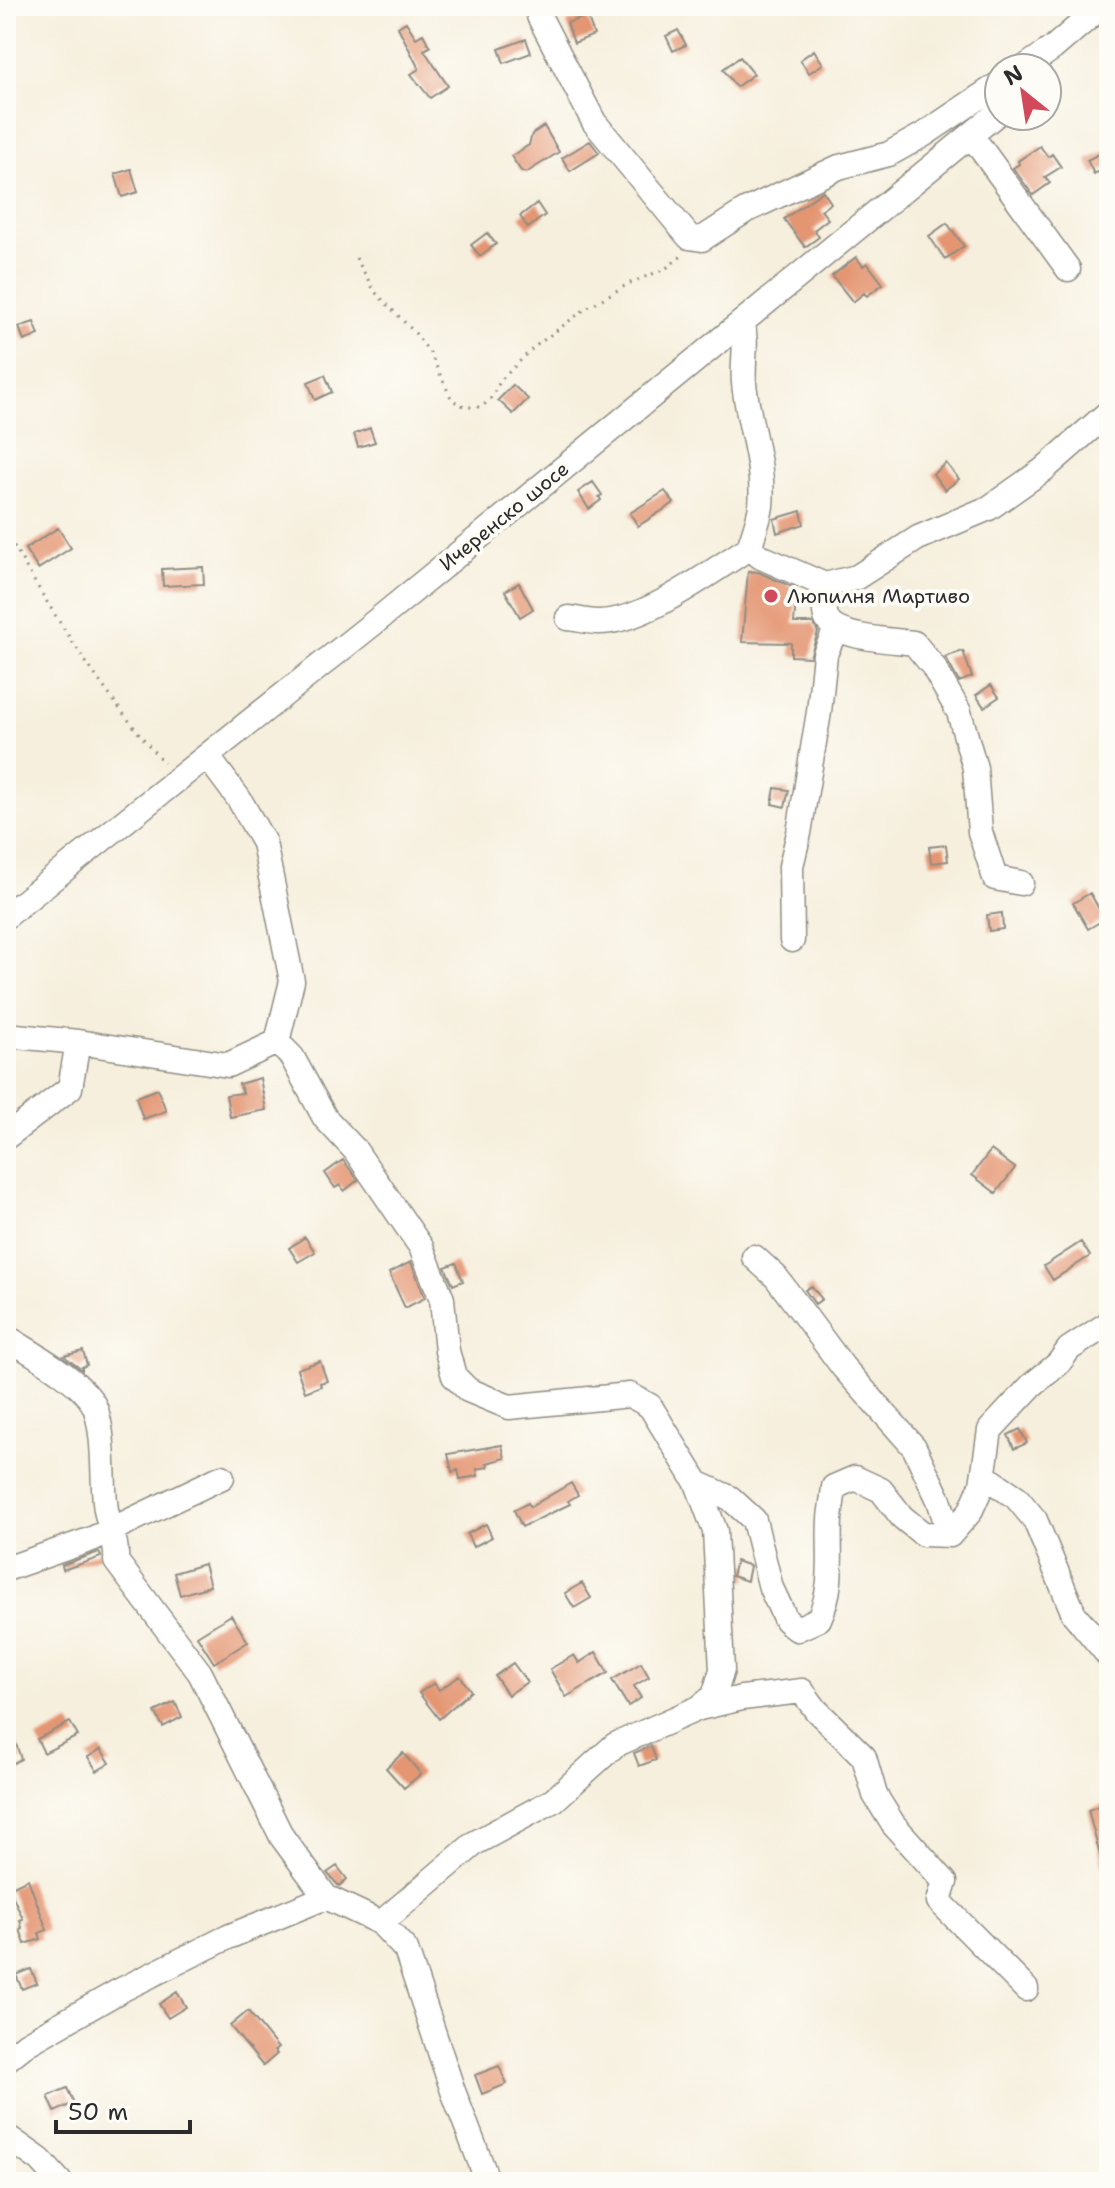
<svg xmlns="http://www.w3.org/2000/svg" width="1115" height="2188" viewBox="0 0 1115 2188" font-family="'Shantell Sans',sans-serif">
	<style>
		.building { fill: #e49572 }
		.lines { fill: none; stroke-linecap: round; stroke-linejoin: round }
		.minor-casing { stroke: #908d84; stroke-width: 27 }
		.path { stroke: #908d84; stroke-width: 3; stroke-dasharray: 2 6; stroke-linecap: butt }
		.minor { stroke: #fff; stroke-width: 24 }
		.poi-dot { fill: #d1495b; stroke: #fdfcf7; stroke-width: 3 }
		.labels { text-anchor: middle; stroke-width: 8; stroke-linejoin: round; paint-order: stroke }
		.street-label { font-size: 20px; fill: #2b2b2b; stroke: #fdfcf7 }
		.poi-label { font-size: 20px; fill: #2b2b2b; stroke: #fdfcf7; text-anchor: start }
	</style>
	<rect width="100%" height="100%" fill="#fdfcf7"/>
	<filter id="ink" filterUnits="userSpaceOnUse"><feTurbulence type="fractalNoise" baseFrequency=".0125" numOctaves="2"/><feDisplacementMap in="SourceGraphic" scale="16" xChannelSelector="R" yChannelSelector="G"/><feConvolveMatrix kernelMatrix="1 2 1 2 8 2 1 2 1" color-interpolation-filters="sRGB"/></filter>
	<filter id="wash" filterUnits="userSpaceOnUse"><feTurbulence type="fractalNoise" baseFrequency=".006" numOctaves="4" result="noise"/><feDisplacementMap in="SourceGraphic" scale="32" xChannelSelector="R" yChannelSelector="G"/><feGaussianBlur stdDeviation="1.8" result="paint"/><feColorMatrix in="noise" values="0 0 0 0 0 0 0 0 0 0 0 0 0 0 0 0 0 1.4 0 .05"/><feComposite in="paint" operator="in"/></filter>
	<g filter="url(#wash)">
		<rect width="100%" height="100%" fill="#f6efdd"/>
		<g id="blocks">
			<!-- building -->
			<path class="building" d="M587,16L594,35L574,43L567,23Z
				M406,22L416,38L423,34L430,47L424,50L448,86L430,98L411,74L419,69L398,27Z
				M678,30L686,45L673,51L666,36Z
				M526,39L531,53L504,63L499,49Z
				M814,50L823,64L809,73L800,60Z
				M740,57L754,74L736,87L723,69Z
				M544,126L559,152L526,173L521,171L511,156L529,145L532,134Z
				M590,141L599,153L570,171L562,158Z
				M1040,146L1048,157L1052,154L1061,167L1045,177L1050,183L1033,195L1013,168L1019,164L1018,161Z
				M1109,149V167L1094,174L1087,160Z
				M131,169L138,192L122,197L115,174Z
				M823,191L831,203L821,210L828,219L814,230L819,237L805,247L784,219Z
				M537,203L545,215L528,228L520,216Z
				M947,223L964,246L945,259L929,236Z
				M487,233L496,244L480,256L471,245Z
				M856,257L863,266L867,263L883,284L867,296L864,293L853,302L832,276Z
				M34,322L39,335L24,341L19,327Z
				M325,375L332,392L315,400L308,382Z
				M513,385L528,399L513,414L498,400Z
				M370,428L375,442L358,447L354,434Z
				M946,463L959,479L945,490L933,474Z
				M593,482L602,495L599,497L601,500L589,509L578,492Z
				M665,491L674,503L638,526L630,513Z
				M801,511L804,524L777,533L774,519Z
				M58,528L71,548L38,569L25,549Z
				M203,567L204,584L163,586L162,569Z
				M748,571L758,572L797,589L794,623H813L818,632L810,657L791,656V643L742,642Z
				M519,583L533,609L520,617L505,591Z
				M963,651L972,677L959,682L945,657Z
				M991,685L999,697L984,707L976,695Z
				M775,788L789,790L785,807L772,804Z
				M946,845L948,861L931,863L929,847Z
				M1090,893L1105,919L1088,929L1073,903Z
				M1002,913L1003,929L989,931L987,915Z
				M260,1078L266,1110L230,1117L226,1095L243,1093L239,1084Z
				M158,1089L166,1111L143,1119L136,1097Z
				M991,1150L1015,1168L996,1193L972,1175Z
				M343,1160L358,1180L344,1191L340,1185L335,1188L325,1173Z
				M305,1237L315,1252L298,1262L289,1248Z
				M1081,1242L1090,1256L1053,1280L1044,1266Z
				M411,1262L425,1298L405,1308L389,1273Z
				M456,1263L463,1281L453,1285L445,1267Z
				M811,1286L822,1299L815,1304L805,1290Z
				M83,1351L87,1365L82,1367V1370L64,1356Z
				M320,1361L327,1381L320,1383L321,1386L305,1392L297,1369Z
				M1020,1429L1027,1443L1014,1449L1008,1435Z
				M502,1445L505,1458L487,1463L488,1467L477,1469L478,1476L460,1479L458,1470L452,1472L448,1454Z
				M571,1483L578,1495L568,1501L570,1504L522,1527L514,1510L528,1503L530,1507Z
				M486,1524L492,1537L473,1547L467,1534Z
				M99,1552L101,1557L63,1570L62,1565Z
				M736,1561L750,1566L747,1581L732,1576Z
				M204,1564L210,1586L180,1595L174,1573Z
				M582,1583L591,1598L574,1608L565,1593Z
				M231,1615L248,1642L214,1663L197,1636Z
				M596,1652L608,1673L566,1697L550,1669L574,1655L579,1663Z
				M513,1663L527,1682L508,1695L495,1676Z
				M641,1663L649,1677L634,1686L641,1698L628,1706L612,1680Z
				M460,1676L471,1691L439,1719L419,1693L434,1683L439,1690Z
				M175,1702L182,1717L163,1727L155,1712Z
				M9,1722L21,1759L6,1767V1723Z
				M70,1722L78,1736L44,1753L37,1739Z
				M651,1746L656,1760L639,1766L634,1753Z
				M101,1749L110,1763L97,1771L88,1757Z
				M403,1753L421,1774L404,1788L386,1768Z
				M1109,1802V1873L1105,1874L1088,1810Z
				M337,1866L347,1879L339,1886L327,1873Z
				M28,1879L47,1930L39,1933L41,1939L25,1944L20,1929L22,1928L20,1920L23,1919L9,1888Z
				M31,1969L37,1983L22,1989L16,1975Z
				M177,1992L186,2007L168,2018L159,2004Z
				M248,2011L278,2048L274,2051L277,2054L263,2066L230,2026Z
				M499,2066L507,2084L482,2094L475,2075Z
				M67,2088L74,2103L55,2112L48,2096Z"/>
		</g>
	</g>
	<g filter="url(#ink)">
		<use href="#blocks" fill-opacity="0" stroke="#908d84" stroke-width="2"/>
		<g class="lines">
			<!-- minor casing -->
			<g class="minor-casing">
				<path id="minor" d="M538,6L539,16L594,122L689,237L702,239L745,211L839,167L889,154L923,135L999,84
					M1024,68L1053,48L1102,6
					M971,135L1068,269
					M749,548L761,557L825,585L857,577L918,538L989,508L1043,470L1109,412
					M825,585C826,595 823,608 826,617C833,639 894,640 914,643L933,666L959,712L975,768L980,832L995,878L1021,883
					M568,618C578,619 589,622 599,622C645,622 710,572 749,548C753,535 759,520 761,506C765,465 748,424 744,383C742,362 748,342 742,322
					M6,916L380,618L999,112
					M792,940L791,866L799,833L819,712L825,654L836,629
					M6,1035L78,1042L228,1065L277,1042L292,981L264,843L239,799L207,756
					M277,1042L292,1057L325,1118L355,1150L421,1247L442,1299L447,1351L454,1376L468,1390L509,1407L630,1395L650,1406L697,1483L715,1531L722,1670L714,1696L699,1708L615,1745L554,1800L475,1843L381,1923
					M6,1137L70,1088L78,1042
					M754,1257L776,1277L843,1367L914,1447L939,1500L950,1535
					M6,1337C30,1352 87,1383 96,1410C105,1439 102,1472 105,1502C106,1522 118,1540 116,1561L200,1673L282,1837L326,1897L228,1937L119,1991L26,2044L6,2060
					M697,1483L730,1498L754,1520L771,1588L786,1620L797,1629L819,1619C835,1583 828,1555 830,1519C831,1508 833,1498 834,1487L855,1478L881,1490L902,1517L923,1534L950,1535L970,1512L982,1485L992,1481L1016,1497L1035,1520L1074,1614L1109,1656
					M982,1485L990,1430L1032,1385L1058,1364L1069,1349L1109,1323
					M6,1569L92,1539L222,1477
					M699,1708L742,1698L802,1691L816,1710L864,1757L875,1795L893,1824L945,1882L939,1901L1026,1989
					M326,1897L381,1923L406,1950L453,2091L488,2182
					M6,2136L40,2160L60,2182"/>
			</g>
			<!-- path -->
			<path class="path" d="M356,258L375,292L415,333L430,353L452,400L466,407H482L491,398L501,380L533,348L588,307L630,283L665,269L683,255
				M6,532C50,611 104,695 164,763"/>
			<!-- minor -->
			<use href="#minor" class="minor"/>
		</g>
	</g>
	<!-- markers -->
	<circle class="poi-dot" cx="771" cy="596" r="8"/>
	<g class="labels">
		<!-- street labels -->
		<g class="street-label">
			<text transform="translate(504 516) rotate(-39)" y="7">Ичеренско шосе</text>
		</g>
		<!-- poi labels -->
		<g class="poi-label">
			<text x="787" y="603">Люпилня Мартиво</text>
		</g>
	</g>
	<!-- margin -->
	<rect width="1115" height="2188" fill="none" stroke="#fdfcf7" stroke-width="32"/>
	<!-- north arrow -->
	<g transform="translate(1023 92) rotate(330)"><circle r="38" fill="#fdfcf7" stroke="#a9a8a5" stroke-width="2"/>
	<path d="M0-6L14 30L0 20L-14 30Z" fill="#d1495b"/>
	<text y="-12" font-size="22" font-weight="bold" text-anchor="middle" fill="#2b2b2b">N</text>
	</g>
	<!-- scale -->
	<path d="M56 2120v12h134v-12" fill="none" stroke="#2b2b2b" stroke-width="4"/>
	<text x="68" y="2120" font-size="24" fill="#2b2b2b" stroke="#fdfcf7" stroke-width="6" paint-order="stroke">50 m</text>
</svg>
